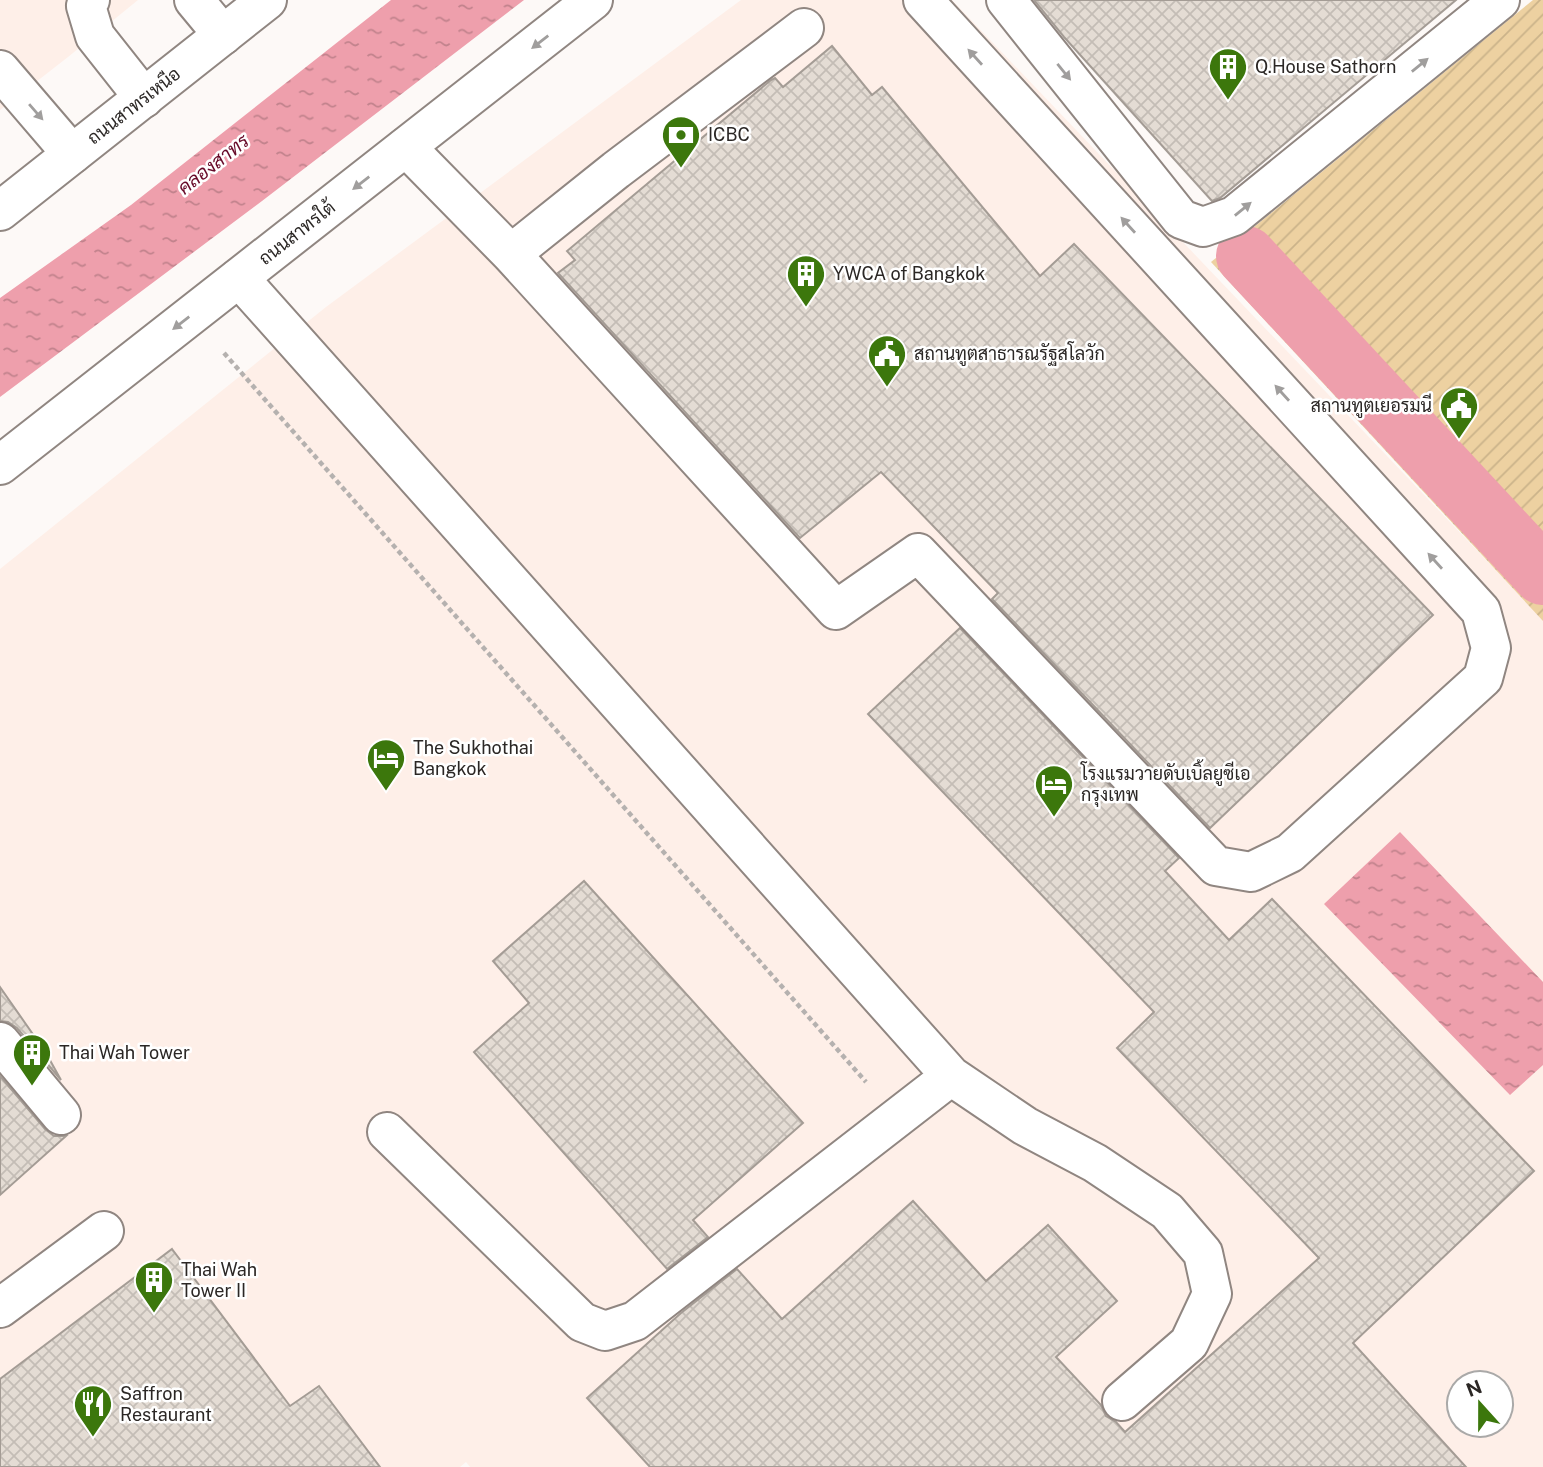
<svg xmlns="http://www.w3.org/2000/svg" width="1543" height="1467" viewBox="0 0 1543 1467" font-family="'Public Sans',Sarabun,sans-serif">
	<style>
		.built { fill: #feefe8; fill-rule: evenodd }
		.garden { fill: url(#garden-furrows) }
		.water { fill: url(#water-ripples) }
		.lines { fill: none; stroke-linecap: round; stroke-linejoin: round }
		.canal { stroke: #ee9fac; stroke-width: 60 }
		.building { fill: url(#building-cross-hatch); stroke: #a49c95; stroke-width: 2 }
		.minor-casing { stroke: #908681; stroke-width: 42 }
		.major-casing { stroke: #908681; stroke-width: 42 }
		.path { stroke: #b5b1af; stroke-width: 4.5; stroke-dasharray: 5 3.5; stroke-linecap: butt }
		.minor { stroke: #fff; stroke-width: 38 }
		.major { stroke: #fff; stroke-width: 38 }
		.oneway { fill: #a09e9d }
		.labels { text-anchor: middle; stroke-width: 5; stroke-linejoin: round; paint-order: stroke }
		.poi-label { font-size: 18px; fill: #2b2725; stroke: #fff; text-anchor: start }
		.street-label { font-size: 18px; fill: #2b2725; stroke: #fff }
		.water-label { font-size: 19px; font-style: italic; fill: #670a29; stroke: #fff }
	</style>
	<defs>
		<pattern id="garden-furrows" width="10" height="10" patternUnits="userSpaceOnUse" patternTransform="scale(1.75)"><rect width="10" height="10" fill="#edd1a1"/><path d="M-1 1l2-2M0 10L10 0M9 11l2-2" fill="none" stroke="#cbb38a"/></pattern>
		<pattern id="water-ripples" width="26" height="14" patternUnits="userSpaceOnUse" patternTransform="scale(1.75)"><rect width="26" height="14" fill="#ee9fac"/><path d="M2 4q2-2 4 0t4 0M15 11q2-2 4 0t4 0" fill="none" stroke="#c1828c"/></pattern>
		<pattern id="building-cross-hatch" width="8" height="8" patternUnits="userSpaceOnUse" patternTransform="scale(1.75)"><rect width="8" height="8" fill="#e4dcd4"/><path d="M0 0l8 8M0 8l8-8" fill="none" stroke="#c4bdb6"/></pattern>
	</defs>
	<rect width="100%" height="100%" fill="#fdf9f7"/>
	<!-- built -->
	<path class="built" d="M0,0H138L68,57L0,110Z
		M741,0H952L1490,564L1533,0H1543V1467H470L466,1462L460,1467H0V569L326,307ZM1459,1383H1501V1425H1459Z"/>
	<!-- garden -->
	<path class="garden" d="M1533,0H1543V621L1211,262Z"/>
	<!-- water -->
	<path class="water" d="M391,0H524L262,201L0,397V298L131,205Z
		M1400,832L1543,982V1065L1510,1095L1324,904Z"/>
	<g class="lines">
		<!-- canal -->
		<path class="canal" d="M1246,256L1543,575"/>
	</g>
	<!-- building -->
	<path class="building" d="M1034,0H1456L1220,198L1212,201L1064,37Z
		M832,46L872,95L882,87L1040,276L1074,244L1433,615L1210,828L992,599L998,593L881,472L800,538L558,273L575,260L567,251L771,80L775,78L783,87Z
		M960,628L1179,858L1165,871L1229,940L1272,899L1534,1171L1353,1343L1466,1467H650L587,1398L681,1313L737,1269L782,1319L913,1201L986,1281L1048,1225L1117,1301L1056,1357L1101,1405L1106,1416L1116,1422L1125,1432L1319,1258L1117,1048L1154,1012L868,714Z
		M584,881L803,1123L693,1220L708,1237L667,1269L474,1052L529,1003L493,961Z
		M0,987L46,1053L61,1080L17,1028L8,1022L0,1021Z
		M0,1076L45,1129L54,1136H66L0,1195Z
		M172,1249L290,1406L319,1386L380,1467H0V1379Z"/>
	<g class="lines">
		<!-- minor casing -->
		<g class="minor-casing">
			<path id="minor" d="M90,0L86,6L95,36L144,98
				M194,0L223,35
				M1006,0L1181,219L1203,227L1234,216L1500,0
				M0,70L72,154
				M406,147L511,254L836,610L918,553L1216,866L1251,872L1290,853L1483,678L1491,648L1481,611L923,0
				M511,254L616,170L804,28
				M239,278L951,1076L1025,1126L1095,1163L1167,1211L1203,1253L1212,1294L1189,1343L1122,1401
				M0,1042L61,1115
				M387,1132L582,1322L605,1331L635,1321L951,1076
				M0,1308L104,1231"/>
		</g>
		<!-- major casing -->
		<g class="major-casing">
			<path id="major" d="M0,211L267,0
				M0,465L593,0"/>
		</g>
		<!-- path -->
		<path class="path" d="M224,353L866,1082"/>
		<!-- minor -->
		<use href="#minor" class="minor"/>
		<!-- major -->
		<use href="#major" class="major"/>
	</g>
	<!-- one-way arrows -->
	<defs><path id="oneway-solid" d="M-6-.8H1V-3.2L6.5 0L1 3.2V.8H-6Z" transform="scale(1.75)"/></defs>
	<g class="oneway">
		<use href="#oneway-solid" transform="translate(540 42) rotate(142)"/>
		<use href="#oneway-solid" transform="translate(975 57) rotate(-132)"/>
		<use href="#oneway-solid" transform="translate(1420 65) rotate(-39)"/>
		<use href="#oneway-solid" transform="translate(1064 72) rotate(51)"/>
		<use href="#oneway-solid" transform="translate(36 112) rotate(49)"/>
		<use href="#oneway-solid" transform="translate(361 183) rotate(142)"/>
		<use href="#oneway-solid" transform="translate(1243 209) rotate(-39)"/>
		<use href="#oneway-solid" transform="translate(1128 225) rotate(-132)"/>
		<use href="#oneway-solid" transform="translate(181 323) rotate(142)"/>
		<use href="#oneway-solid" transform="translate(1282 393) rotate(-132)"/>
		<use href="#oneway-solid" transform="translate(1435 561) rotate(-132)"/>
	</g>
	<!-- icons -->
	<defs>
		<g id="building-pin" transform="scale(2.0125)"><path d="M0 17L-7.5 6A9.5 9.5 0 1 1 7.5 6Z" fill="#3c770c" stroke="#fff"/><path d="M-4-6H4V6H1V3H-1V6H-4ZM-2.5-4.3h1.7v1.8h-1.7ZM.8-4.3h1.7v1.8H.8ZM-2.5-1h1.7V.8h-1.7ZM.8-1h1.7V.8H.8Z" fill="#fff"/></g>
		<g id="bank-pin" transform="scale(2.0125)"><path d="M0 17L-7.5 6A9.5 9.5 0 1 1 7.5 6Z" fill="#3c770c" stroke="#fff"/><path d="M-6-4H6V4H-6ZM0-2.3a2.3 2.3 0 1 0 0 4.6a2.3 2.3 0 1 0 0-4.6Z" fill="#fff"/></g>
		<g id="civic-pin" transform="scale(2.0125)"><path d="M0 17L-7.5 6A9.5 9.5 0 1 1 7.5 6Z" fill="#3c770c" stroke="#fff"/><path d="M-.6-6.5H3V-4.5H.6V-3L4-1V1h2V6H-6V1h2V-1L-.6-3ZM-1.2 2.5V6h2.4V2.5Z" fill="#fff"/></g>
		<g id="hotel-pin" transform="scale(2.0125)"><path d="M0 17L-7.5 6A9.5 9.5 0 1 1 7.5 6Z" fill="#3c770c" stroke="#fff"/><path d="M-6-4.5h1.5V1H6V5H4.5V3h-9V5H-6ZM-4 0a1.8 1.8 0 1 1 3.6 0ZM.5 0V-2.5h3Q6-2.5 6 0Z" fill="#fff"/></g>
		<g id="restaurant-pin" transform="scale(2.0125)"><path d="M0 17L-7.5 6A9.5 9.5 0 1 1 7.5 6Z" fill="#3c770c" stroke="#fff"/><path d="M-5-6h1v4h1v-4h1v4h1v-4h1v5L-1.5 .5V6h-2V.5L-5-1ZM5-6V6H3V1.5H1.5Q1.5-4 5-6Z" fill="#fff"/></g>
	</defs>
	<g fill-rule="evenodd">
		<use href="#building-pin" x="1228" y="67"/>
		<use href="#bank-pin" x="681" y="135"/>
		<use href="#building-pin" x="806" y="274"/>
		<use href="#civic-pin" x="887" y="354"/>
		<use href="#civic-pin" x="1459" y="406"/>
		<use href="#hotel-pin" x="386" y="758"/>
		<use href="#hotel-pin" x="1054" y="784"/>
		<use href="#building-pin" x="32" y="1053"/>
		<use href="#building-pin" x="154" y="1280"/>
		<use href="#restaurant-pin" x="93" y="1404"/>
	</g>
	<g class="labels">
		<!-- poi labels -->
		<g class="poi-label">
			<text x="1255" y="73">Q.House Sathorn</text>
			<text x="708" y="141">ICBC</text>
			<text x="833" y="280">YWCA of Bangkok</text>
			<text x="914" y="360">สถานทูตสาธารณรัฐสโลวัก</text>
			<text x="1432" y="412" text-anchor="end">สถานทูตเยอรมนี</text>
			<text x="413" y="754">The Sukhothai<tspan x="413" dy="21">Bangkok</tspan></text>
			<text x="1081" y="780">โรงแรมวายดับเบิ้ลยูซีเอ<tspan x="1081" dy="21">กรุงเทพ</tspan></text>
			<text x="59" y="1059">Thai Wah Tower</text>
			<text x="181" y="1276">Thai Wah<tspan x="181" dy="21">Tower II</tspan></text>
			<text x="120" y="1400">Saffron<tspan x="120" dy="21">Restaurant</tspan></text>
		</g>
		<!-- street labels -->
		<g class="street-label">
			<text transform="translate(134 106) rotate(-38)" y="6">ถนนสาทรเหนือ</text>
			<text transform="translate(297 233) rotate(-38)" y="6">ถนนสาทรใต้</text>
		</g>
		<!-- water labels -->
		<g class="water-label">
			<text transform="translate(213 164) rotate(-38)" y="7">คลองสาทร</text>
		</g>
	</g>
	<!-- north arrow -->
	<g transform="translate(1480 1404) rotate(339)"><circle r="33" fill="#ffffff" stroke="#aaa9a8" stroke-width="2"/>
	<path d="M0-5L12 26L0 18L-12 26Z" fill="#3c770c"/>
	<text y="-10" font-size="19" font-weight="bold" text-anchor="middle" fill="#2b2725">N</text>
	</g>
</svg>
